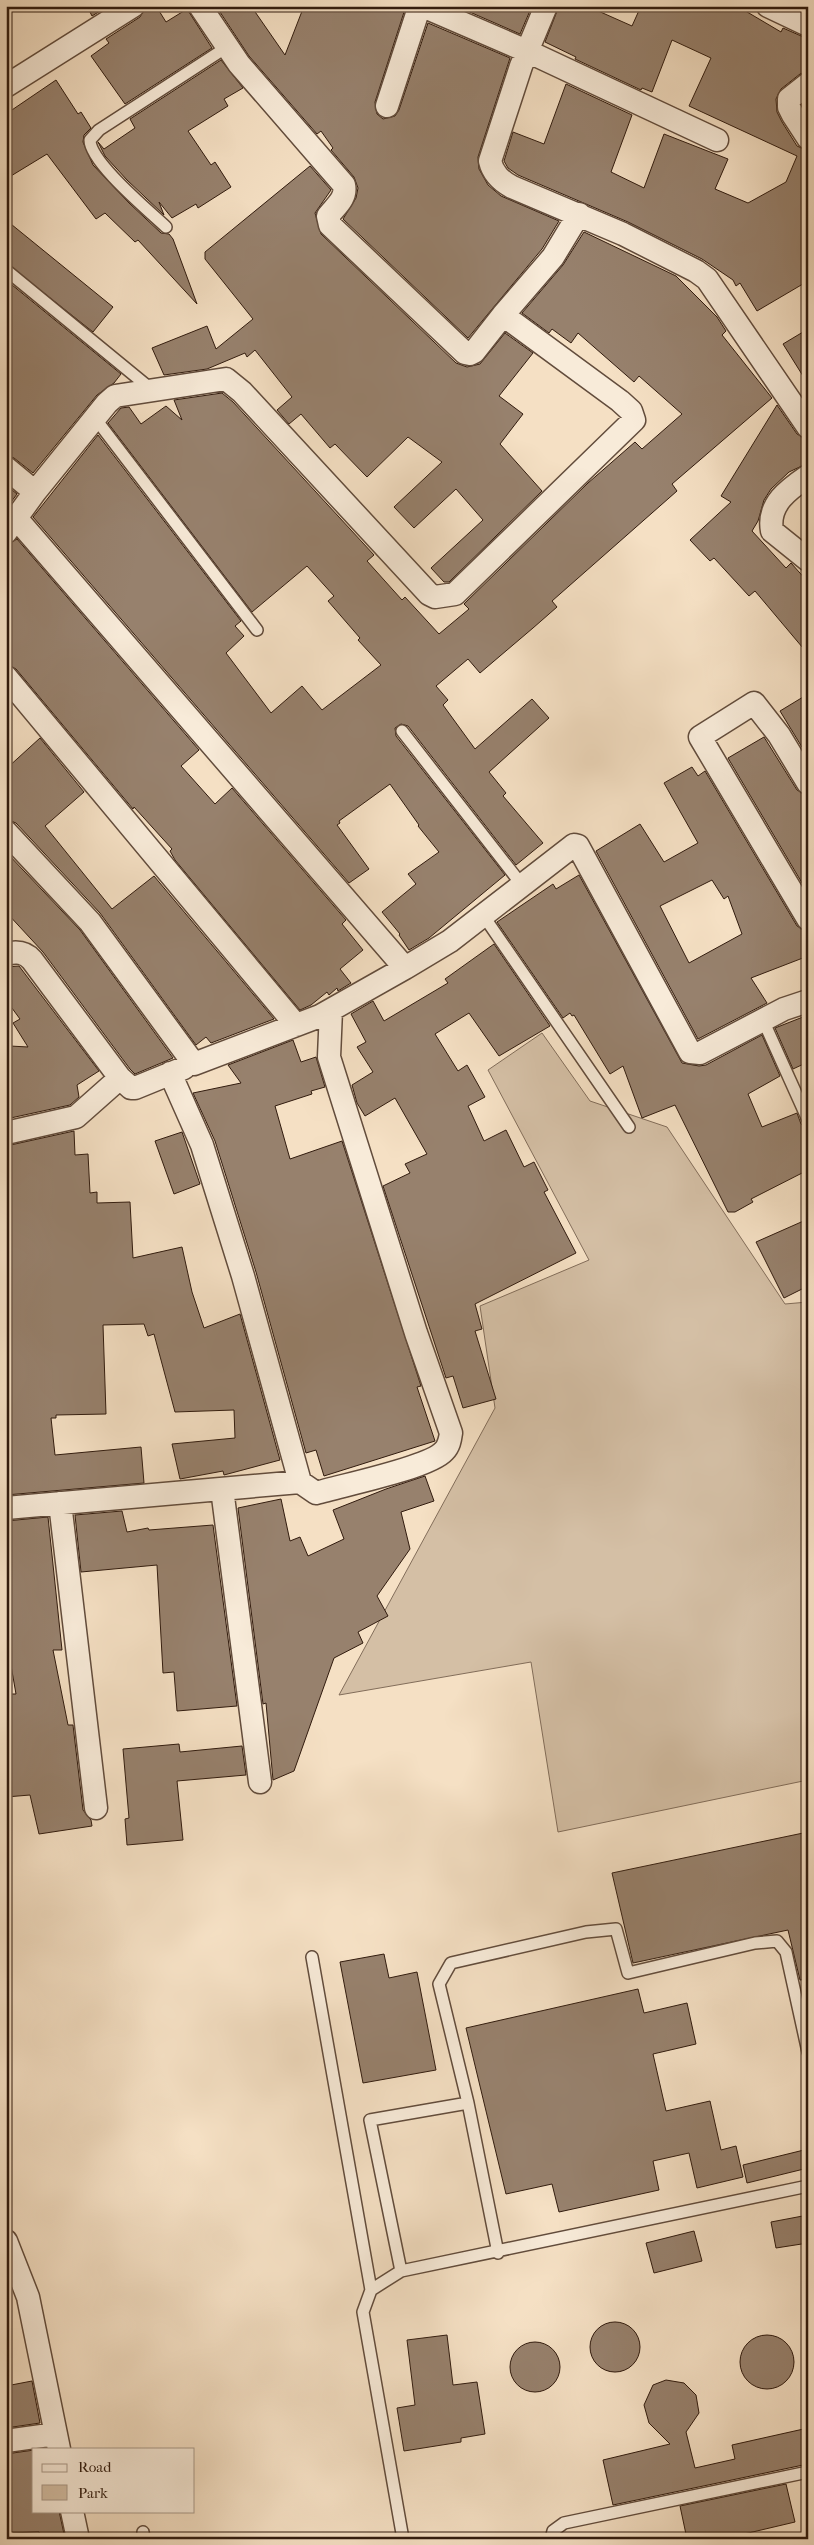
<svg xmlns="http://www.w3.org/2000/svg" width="814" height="2545" viewBox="0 0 814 2545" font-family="'IM FELL French Canon',serif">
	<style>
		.green { fill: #d4bfa5; stroke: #826d5a }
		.building { fill: #97816d; stroke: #311b0e; fill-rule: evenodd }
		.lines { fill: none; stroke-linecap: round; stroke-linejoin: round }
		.lane-casing { stroke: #624c3c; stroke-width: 14 }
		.street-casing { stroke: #624c3c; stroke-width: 25 }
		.lane { stroke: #f8ebd9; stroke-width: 11 }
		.street { stroke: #f8ebd9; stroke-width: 22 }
	</style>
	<rect width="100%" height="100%" fill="#f5e0c4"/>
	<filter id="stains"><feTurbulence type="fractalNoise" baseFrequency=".004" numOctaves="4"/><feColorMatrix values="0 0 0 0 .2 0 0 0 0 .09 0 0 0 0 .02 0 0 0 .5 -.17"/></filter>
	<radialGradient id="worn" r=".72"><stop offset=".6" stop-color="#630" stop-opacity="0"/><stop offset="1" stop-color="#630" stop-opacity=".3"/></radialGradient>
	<!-- green -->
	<path class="green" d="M542,1033L590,1101L667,1127L785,1304L808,1302V1780L558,1832L531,1662L339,1695L495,1408L480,1306L589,1260L488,1070Z"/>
	<!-- building -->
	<path class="building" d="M87,6H108L92,16Z
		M146,6H156L166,22L187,9L212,48L125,104L91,56L109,43L106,39L140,17Z
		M216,6H251L285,55L304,6H406L375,102L377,114L383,119L395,116L399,110L428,23L510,58L478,157L479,169L488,185L501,196L559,221L542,249L468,338L343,219L356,198L358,188L354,177L331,150L333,148L321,131L317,134L249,56Z
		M456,6H532L520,34Z
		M559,6H587L632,26L641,6H737L781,32L783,28L808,39V71L800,74L781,89L776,99L777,112L782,122L797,146L808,151V281L757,311L740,283L736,286L733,280L702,259L628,222L518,175L508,168L504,161L513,132L544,144L566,84L632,115L611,172L644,188L664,134L728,159L715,189L748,203L786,182L797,156L689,106L711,58L672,40L652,92L642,88L641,90L575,59L576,57L545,42Z
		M221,60L243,88L224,99L228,106L188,131L211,165L215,162L231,187L198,208L196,204L172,218L159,202L164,215L127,180L105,156L98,142L104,149L135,128L130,119Z
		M56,80L78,114L81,112L91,128L84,135L83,142L93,165L129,203L161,233L169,234L173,239L197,304L138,240L135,242L105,213L96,219L47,154L6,179V114Z
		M310,166L331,190L315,213L321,234L456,363L467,367L480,364L505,333L533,353L499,396L523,414L500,444L542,491L449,582H444L431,568L483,520L456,489L414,528L394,507L442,462L408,437L367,477L335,444L330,448L301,414L289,424L277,410L292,397L255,350L247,357L245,353L207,369L164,375L152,348L207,326L216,349L253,319L205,259V252Z
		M6,220L113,307L93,332L6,263Z
		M584,232L676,276L717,317L726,331L722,335L772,398L672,484L677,491L552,601L557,607L533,628L480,673L468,659L436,686L448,700L443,705L475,749L532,699L549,718L489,772L506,793L503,796L543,843L516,865L408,726L401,724L395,728L396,736L505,875L429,938L409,950L399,935L400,934L382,912L416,884L408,874L439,852L418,826L419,825L390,784L339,821L340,823L337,825L369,869L349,883L33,517L98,435L241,621L235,626L244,636L226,653L271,713L302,686L322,710L381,665L358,640L360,638L328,601L334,596L307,566L252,612L108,423L121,408L129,407L141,424L166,406L182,420L174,400L222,393L233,402L374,555L367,561L402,600L405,597L439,634L469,609L464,604L588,483L635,442L642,449L682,414L639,376L634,382L578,333L571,343L552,329L549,333L522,313L563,265Z
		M6,280L121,374L114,383L97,395L33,473L14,458L6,455Z
		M808,329V384L783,344Z
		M777,405L797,434L808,440V463L789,472L771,489L764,500L758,521L752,531L786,568L791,563L808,582V654L755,591L749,596L714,558L710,561L690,540L731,502L721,496Z
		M6,485L17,494L6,509Z
		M17,539L199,750L181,766L215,804L232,788L346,920L342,924L363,950L340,969L351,983L338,991L337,988L329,995L327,992L311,1005L300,1010L175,860L170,851L172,849L134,807L133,809L16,669L6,664V545Z
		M808,694V757L780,711Z
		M764,737L797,790L808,796V893L728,758Z
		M40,738L84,792L45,826L112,909L154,876L274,1019L211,1043L206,1037L196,1045L100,913L16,823L6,819V769Z
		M692,767L698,776L705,771L797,926L808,932V956L751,978L767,1003L698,1039L596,851L640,824L664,862L698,843L664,783ZM712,880L724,899L728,896L742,934L689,963L660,906Z
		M6,852L80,930L173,1058L135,1074L130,1069L43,952L6,912Z
		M579,875L682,1063L699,1066L706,1065L762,1035L780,1076L748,1094L762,1127L797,1113L801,1124L808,1127V1170L751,1199L753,1202L735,1212H728L675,1105L642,1118L623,1066L610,1074L574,1015L572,1016L570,1013L563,1018L497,922L553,884L556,889Z
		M494,944L550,1026L499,1056L469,1013L435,1034L458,1071L467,1065L485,1097L468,1106L484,1141L506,1130L524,1167L534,1162L548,1190L544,1192L576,1253L475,1304L482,1329L475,1331L496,1399L463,1408L453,1376L446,1378L383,1186L410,1173L405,1164L427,1154L395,1098L365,1116L357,1103L352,1085L373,1072L357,1047L366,1042L351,1014L373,1001L384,1021L448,983L445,979Z
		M19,966L99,1071L77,1085L79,1097L70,1105L6,1119V1048H10V1046L28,1047L13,1023L20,1019L6,1000V967Z
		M808,1015V1062L793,1069L775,1028Z
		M293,1040L301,1062L316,1057L325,1087L311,1091L312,1094L275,1106L290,1159L342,1141L421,1386L417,1387L435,1441L324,1476L316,1450L306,1453L256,1272L215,1141L193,1093L241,1083L228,1065Z
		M74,1131L75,1155L88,1154L90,1193L97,1192V1203L130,1202L133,1258L182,1247L192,1292L204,1328L240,1314L280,1460L224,1475L223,1471L180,1479L172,1444L235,1438L234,1410L175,1412L154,1334L148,1336L144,1324L103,1325L106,1414L56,1415V1418H51L55,1455L141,1447L144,1483L6,1495V1146Z
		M182,1132L200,1184L174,1194L155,1141Z
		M808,1219V1286L784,1298L756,1242Z
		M425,1476L434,1501L401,1512L410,1549L377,1596L388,1616L358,1632L363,1643L334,1658L294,1771L273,1780L266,1703L263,1704L238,1508L281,1499L290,1541L300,1537L308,1556L344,1539L333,1510L386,1489Z
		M122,1511L127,1532L148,1528L149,1530L213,1525L237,1706L177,1711L174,1672L163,1673L157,1565L81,1572L75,1515Z
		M48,1517L62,1650H53L68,1725H73L83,1810L91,1820L92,1826L39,1834L30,1795L6,1797V1694H16L9,1654H6V1521Z
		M179,1744L180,1752L242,1746L246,1775L177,1781L183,1840L127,1845L125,1819L129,1818L123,1749Z
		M808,1832V1979L800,1980L788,1930L633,1963L612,1873Z
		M384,1954L389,1978L417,1972L436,2070L363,2083L340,1962Z
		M638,1989L644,2013L687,2003L696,2044L653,2054L666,2111L710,2101L721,2150L736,2146L743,2177L697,2188L689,2153L653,2161L659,2190L559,2212L552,2184L506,2194L466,2028Z
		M808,2149V2168L747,2183L743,2165Z
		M808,2215V2243L776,2248L771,2222Z
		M694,2231L702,2261L654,2273L646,2243Z
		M590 2347a25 25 0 1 1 50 0a25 25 0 1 1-50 0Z
		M740 2362a27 27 0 1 1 54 0a27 27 0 1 1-54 0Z
		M447,2335L453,2385L477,2382L485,2434L461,2438V2442L404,2451L397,2408L415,2405L407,2340Z
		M510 2367a25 25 0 1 1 50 0a25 25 0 1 1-50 0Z
		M666,2380L684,2383L696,2395L699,2413L686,2432L695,2468L735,2459L732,2445L808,2428V2464L613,2505L603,2460L670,2444L649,2423L644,2405L653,2385Z
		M32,2381L40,2423L6,2428V2386Z
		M34,2450V2511H59L64,2534L40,2537L39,2532L6,2533V2454Z
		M786,2484L795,2522L723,2539H687L680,2506Z"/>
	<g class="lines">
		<!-- lane casing -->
		<g class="lane-casing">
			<path id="lane" d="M166,227C148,210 90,162 90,140L99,130L227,47
				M6,270L151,389
				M95,418L257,630
				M402,731L522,885
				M483,915L629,1127
				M763,1020L808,1120
				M312,1957L371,2290
				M498,2253L468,2103L439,1984L451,1963L586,1932L616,1929L628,1973L755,1943L777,1941L786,1952L808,2052
				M401,2271L370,2120L468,2103
				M143,2532L144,2539
				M403,2539L363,2312L371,2290L401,2271L808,2186
				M551,2539L553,2531L564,2523L808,2472"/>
		</g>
		<!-- street casing -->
		<g class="street-casing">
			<path id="street" d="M200,6L239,64L344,185C347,198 336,206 328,216L330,225L465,353L470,354L474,352L503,315
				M546,6L521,66L490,161C493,174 501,181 512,187L623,234L696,271L707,279L808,427
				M768,6L808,25
				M808,84L789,99V107L793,115L808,138
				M6,86L133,6
				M387,106L418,11L427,8L529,52L717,140
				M6,468L35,492
				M808,476C789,489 767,504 772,531L808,560
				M16,518L405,968
				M6,532L35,492L107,403L115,396L226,379L242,392L429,594L435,597L455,594L634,420L631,411L620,401L503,315L553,257L579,214
				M6,677L296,1025
				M808,783L779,735L754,703L700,737L808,919
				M6,832L90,922L194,1064L320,1016L405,968L450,941L574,845L578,846L690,1052L700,1053L784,1009L808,1001
				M6,954C17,951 25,952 32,960L120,1078
				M170,1073L202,1145L243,1276L300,1482
				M6,1133L76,1117L120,1078L131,1088H135L184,1068
				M222,1489L260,1782
				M60,1503L96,1808
				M6,1508L300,1482L316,1493C343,1485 429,1468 444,1451C449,1446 450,1440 451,1433L416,1333L329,1057L331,1010
				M6,2241L28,2297L59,2449
				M6,2441L56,2434
				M72,2511L78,2539"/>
		</g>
		<!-- lane -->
		<use href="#lane" class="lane"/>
		<!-- street -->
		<use href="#street" class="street"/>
	</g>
	<!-- margin -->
	<rect width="814" height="2545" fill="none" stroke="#f5e0c4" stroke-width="25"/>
	<rect x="8" y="8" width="799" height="2530" fill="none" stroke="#311b0e" stroke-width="2.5"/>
	<rect x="12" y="12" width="789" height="2520" fill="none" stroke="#311b0e"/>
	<!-- legend -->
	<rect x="32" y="2448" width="162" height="65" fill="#f8ebd9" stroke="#a89888"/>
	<rect x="42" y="2464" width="25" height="8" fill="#f8ebd9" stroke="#a89888"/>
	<text x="78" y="2472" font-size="15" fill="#311b0e">Road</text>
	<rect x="42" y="2485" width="25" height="15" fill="#d4bfa5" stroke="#a89888"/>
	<text x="78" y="2498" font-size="15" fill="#311b0e">Park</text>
	<rect width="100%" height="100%" filter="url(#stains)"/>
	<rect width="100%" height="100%" fill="url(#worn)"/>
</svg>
